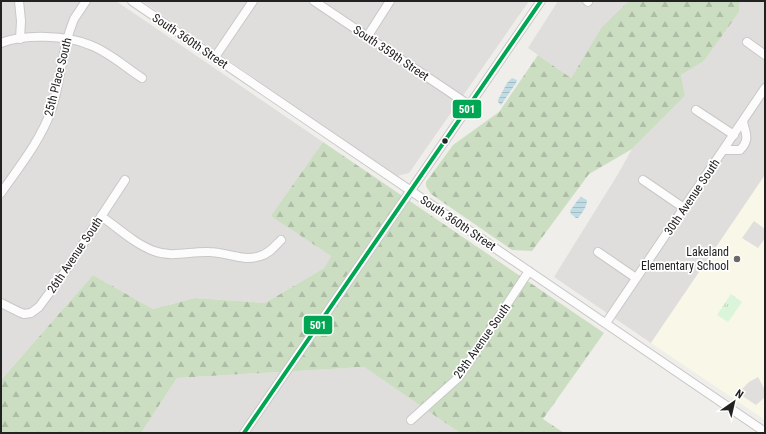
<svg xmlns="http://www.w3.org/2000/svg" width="766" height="434" viewBox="0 0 766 434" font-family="'Roboto Condensed',sans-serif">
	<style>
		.residential { fill: #dfdedc }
		.education { fill: #f8f7e8 }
		.forest { fill: url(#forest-firs) }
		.park { fill: url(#park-tufts) }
		.parking { fill: #e0dfde }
		.water { fill: url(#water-rules) }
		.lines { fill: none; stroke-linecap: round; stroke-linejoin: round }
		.minor-casing { stroke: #c9c8c7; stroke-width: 10 }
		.minor { stroke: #fdfcfc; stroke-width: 8 }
		.bus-1-casing { stroke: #fff; stroke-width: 7 }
		.bus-1 { stroke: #00a651; stroke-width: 4 }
		.bus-dot { fill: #222; stroke: #fff; stroke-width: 1.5 }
		.poi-dot { fill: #6a6968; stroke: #fff; stroke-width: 1.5 }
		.labels { text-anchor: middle; stroke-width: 3.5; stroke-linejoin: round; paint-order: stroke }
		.street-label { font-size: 12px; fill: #222; stroke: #fff }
		.poi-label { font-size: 12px; fill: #222; stroke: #fff; text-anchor: end }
		.line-badge { stroke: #fff; stroke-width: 1.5 }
		.badge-label { font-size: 11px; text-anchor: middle; font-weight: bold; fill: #fff }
	</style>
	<defs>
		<pattern id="forest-firs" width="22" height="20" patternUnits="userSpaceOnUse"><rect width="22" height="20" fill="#cbdec1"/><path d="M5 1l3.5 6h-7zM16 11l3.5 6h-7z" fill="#aebea6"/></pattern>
		<pattern id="park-tufts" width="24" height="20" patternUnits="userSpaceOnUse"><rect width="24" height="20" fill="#daf5da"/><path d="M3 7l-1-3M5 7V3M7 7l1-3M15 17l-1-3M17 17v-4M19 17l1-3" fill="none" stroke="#bbd2bb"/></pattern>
		<pattern id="water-rules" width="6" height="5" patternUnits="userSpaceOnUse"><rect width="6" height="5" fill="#bfdbe3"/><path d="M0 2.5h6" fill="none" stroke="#a4bcc2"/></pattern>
	</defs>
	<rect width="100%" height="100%" fill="#f0eeeb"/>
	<!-- residential -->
	<path class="residential" d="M1,1H116L323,142L272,216L331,256L324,268L265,303L195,298L153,309L93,275L1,380Z
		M142,1H529L409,173L397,176Z
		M558,1H629L582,60L571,78L528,48Z
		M740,1H765V175L651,343L554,277L618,174L632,149L685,96L681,75L704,61L739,12Z
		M364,367L460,433H141L177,378Z"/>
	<!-- education -->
	<path class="education" d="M765,175V420L651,343Z"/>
	<!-- forest -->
	<path class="forest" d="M629,1H740L739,12L704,61L681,75L685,96L632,149L589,174L532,251L512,250L431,194L426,186V182L453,145L499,112L538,55L571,78L602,27Z
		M323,142L604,333L543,419L564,433H460L364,367L177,378L141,433H1V380L93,275L153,309L195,298L265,303L324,268L331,256L271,216Z"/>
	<!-- park -->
	<path class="park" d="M731,294L742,302L728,322L717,315Z"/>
	<!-- parking -->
	<path class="parking" d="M754,221L765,229V238L758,248L742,238Z
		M758,377L765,390V397L756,405L738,393L749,382Z"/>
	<!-- water -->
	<path class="water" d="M512,78L517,80L516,83L501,105L498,102V100L507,83Z
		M581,197L587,200C587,207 582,213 578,218H576L571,214L570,211L577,201Z"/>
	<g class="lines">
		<!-- minor casing -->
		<g class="minor-casing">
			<path id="minor" d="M19,1L21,21L20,39
				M132,1L765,432
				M314,1L469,105
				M587,1L588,2
				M367,37L390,1
				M747,42L765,55
				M1,43C24,34 67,35 90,45C109,52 125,67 142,78
				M215,57L253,1
				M696,110L734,135
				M724,150H740C750,140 746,134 743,122
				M643,180L684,208
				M1,193C19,167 40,141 51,111C60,85 61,57 70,30L74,19L86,1
				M101,216C118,228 135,244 154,251C173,258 190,251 209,252C226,252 243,262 260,256C269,254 275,246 281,240
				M598,252L636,278
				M1,303L19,312L24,314L31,313L39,307L64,273L125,180
				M606,323L765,88
				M411,420L459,377L529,271
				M244,433L541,1"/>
		</g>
		<!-- minor -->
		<use href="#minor" class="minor"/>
		<!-- bus-1 casing -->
		<g class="bus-1-casing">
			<path id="bus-1" d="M244,433L541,1"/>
		</g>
		<!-- bus-1 -->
		<use href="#bus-1" class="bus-1"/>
	</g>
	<!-- markers -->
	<circle class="bus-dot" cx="445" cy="141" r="3.5"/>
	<circle class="poi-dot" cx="737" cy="259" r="4"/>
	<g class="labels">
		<!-- street labels -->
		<g class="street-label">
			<text transform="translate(190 41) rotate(34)" y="4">South 360th Street</text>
			<text transform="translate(391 53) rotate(34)" y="4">South 359th Street</text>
			<text transform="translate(58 77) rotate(-76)" y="4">25th Place South</text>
			<text transform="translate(692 197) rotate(-56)" y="4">30th Avenue South</text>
			<text transform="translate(458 223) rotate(34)" y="4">South 360th Street</text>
			<text transform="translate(75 255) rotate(-56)" y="4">26th Avenue South</text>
			<text transform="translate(482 341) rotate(-55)" y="4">29th Avenue South</text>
		</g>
		<!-- poi labels -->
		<g class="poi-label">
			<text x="729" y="256">Lakeland<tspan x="729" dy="14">Elementary School</tspan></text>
		</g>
	</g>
	<g class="line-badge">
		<rect x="452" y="99" width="30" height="20" rx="4" fill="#00a651"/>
		<rect x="303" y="315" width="30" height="20" rx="4" fill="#00a651"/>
	</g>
	<g class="badge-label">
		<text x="467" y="113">501</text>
		<text x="318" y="329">501</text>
	</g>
	<!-- border -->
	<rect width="766" height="434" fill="none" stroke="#222222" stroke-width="4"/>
	<!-- north arrow -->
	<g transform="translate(734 402) rotate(34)" stroke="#ffffff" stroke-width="3" paint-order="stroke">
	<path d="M0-3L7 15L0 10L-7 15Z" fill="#222222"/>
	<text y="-6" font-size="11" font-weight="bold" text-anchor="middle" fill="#222222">N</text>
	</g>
</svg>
